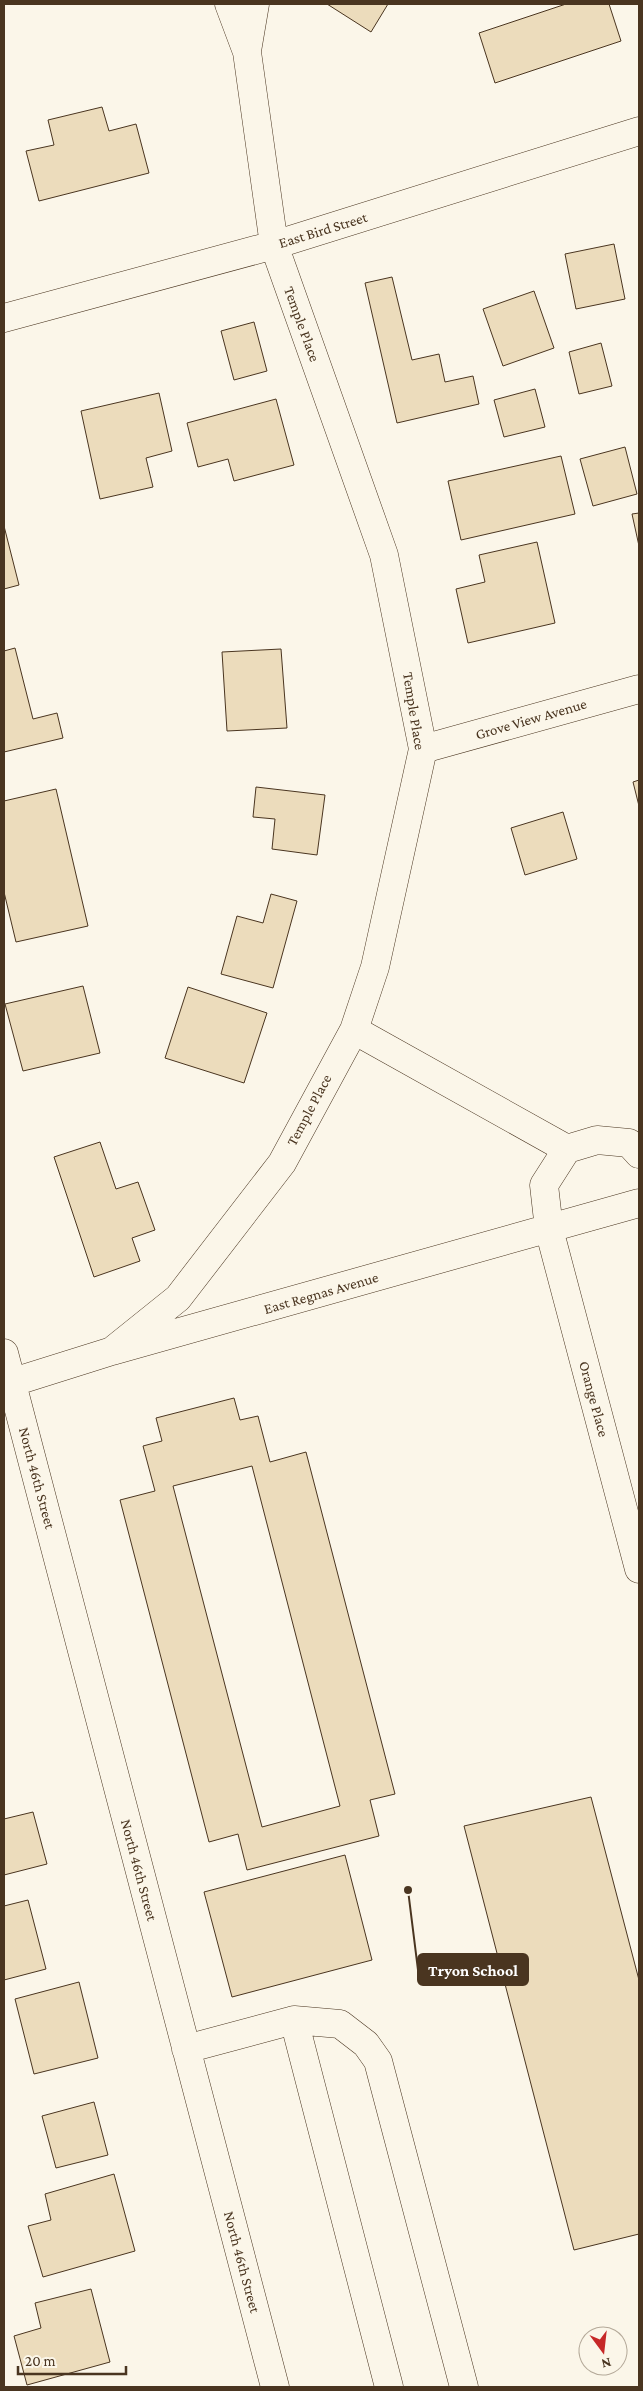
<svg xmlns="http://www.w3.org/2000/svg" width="643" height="2391" viewBox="0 0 643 2391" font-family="'Crimson Pro',serif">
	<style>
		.building { fill: #ecdcbc; stroke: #4a3520; fill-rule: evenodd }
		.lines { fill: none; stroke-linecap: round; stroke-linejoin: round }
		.minor-casing { stroke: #4a3520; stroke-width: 29 }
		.minor { stroke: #fbf6e9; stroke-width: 28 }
		.labels { text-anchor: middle; stroke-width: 4; stroke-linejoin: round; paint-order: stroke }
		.street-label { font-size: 15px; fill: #4a3520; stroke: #fbf6e9 }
		.leader { fill: none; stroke: #4a3520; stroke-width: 2 }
		.callout-dot { fill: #4a3520; stroke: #fbf6e9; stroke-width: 2 }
		.callout { fill: #4a3520; stroke: #4a3520; stroke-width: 2 }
		.callout-label { font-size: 16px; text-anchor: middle; font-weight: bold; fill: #fff }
	</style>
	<rect width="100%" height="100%" fill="#fbf6e9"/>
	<!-- building -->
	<path class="building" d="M327,4H388L371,32Z
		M566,4H609L621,41L495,83L479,33Z
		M102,107L109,131L136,124L149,173L39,201L26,151L54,145L48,120Z
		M614,244L625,299L576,309L565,254Z
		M392,277L412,360L439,354L445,382L473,376L479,404L397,423L365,283Z
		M534,291L554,348L503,366L483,309Z
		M254,322L267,371L234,380L221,331Z
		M601,343L612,386L579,394L569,352Z
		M535,389L545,427L504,437L494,400Z
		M159,393L172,451L146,458L153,487L100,499L81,411Z
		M276,399L294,465L234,481L228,459L198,467L187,423Z
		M625,447L637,494L593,506L580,459Z
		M561,456L575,514L461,540L448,481Z
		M639,513V546L632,514Z
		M4,526L19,585L4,589Z
		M537,542L555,623L468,643L456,589L485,582L479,555Z
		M15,648L33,719L57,713L63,738L4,752V651Z
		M281,649L287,728L227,731L222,652Z
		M639,780V806L633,782Z
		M256,787L325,795L317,855L272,849L275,819L253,817Z
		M56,789L88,926L16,942L4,892V801Z
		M563,812L577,859L525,875L511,828Z
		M271,894L297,901L273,988L221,974L237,916L263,923Z
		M83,986L100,1053L23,1071L5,1004Z
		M188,987L267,1013L244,1083L165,1058Z
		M100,1142L116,1189L138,1182L155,1230L132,1238L140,1261L94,1277L54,1157Z
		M234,1398L240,1420L258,1416L270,1462L306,1452L395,1794L370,1800L379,1836L247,1870L238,1834L209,1842L120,1500L155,1491L143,1446L162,1441L156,1418ZM252,1466L340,1806L262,1827L173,1486Z
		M591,1797L639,1980V2234L574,2250L464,1826Z
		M33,1812L47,1864L4,1875V1819Z
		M345,1855L372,1960L232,1997L204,1892Z
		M28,1900L46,1969L4,1980V1906Z
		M79,1982L98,2058L34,2074L15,1999Z
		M94,2102L108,2155L56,2168L42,2116Z
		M114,2174L135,2251L43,2277L28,2226L51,2220L45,2194Z
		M91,2289L110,2362L27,2385L14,2336L41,2328L35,2303Z"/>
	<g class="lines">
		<!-- minor casing -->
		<g class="minor-casing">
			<path id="minor" d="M247,51L255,4
				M4,318L274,245L639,131
				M423,749L639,689
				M354,1030L567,1149
				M639,1154L629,1143L597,1140L567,1149L544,1185L549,1229L639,1569
				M112,1351L178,1298L282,1163L354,1030L375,967L423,749L384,555L274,245L247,52L229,4
				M4,1353L275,2387
				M4,1385L112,1351L639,1203
				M294,2020L340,2024L366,2044L378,2061L464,2387
				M186,2049L294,2020L389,2387"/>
		</g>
		<!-- minor -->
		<use href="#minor" class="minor"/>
	</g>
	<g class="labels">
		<!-- street labels -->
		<g class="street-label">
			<text transform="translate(323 230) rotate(-17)" y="5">East Bird Street</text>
			<text transform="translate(302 324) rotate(70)" y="5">Temple Place</text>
			<text transform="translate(414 711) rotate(81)" y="5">Temple Place</text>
			<text transform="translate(531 719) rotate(-16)" y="5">Grove View Avenue</text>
			<text transform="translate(309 1110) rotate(-62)" y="5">Temple Place</text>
			<text transform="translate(321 1293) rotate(-16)" y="5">East Regnas Avenue</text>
			<text transform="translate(594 1399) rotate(75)" y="5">Orange Place</text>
			<text transform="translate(37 1478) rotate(75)" y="5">North 46th Street</text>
			<text transform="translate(139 1870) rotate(75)" y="5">North 46th Street</text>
			<text transform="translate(242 2262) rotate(75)" y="5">North 46th Street</text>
		</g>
	</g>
	<!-- callouts -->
	<path class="leader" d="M408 1890L418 1970"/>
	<circle class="callout-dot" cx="408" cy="1890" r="5"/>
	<rect class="callout" x="418" y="1954" width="110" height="31" rx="5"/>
	<g class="callout-label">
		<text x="473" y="1976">Tryon School</text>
	</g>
	<!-- border -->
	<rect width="643" height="2391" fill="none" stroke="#4a3520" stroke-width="10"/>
	<!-- north arrow -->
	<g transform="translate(603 2351) rotate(165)"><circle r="24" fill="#fbf6e9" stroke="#b4a999"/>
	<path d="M0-4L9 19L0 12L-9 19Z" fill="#c62828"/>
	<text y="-8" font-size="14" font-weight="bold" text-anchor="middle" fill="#4a3520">N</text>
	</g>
	<!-- scale -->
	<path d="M18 2366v8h108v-8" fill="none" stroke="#4a3520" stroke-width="2.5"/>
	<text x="25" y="2366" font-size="15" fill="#4a3520" stroke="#fbf6e9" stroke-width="4" paint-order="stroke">20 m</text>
</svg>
